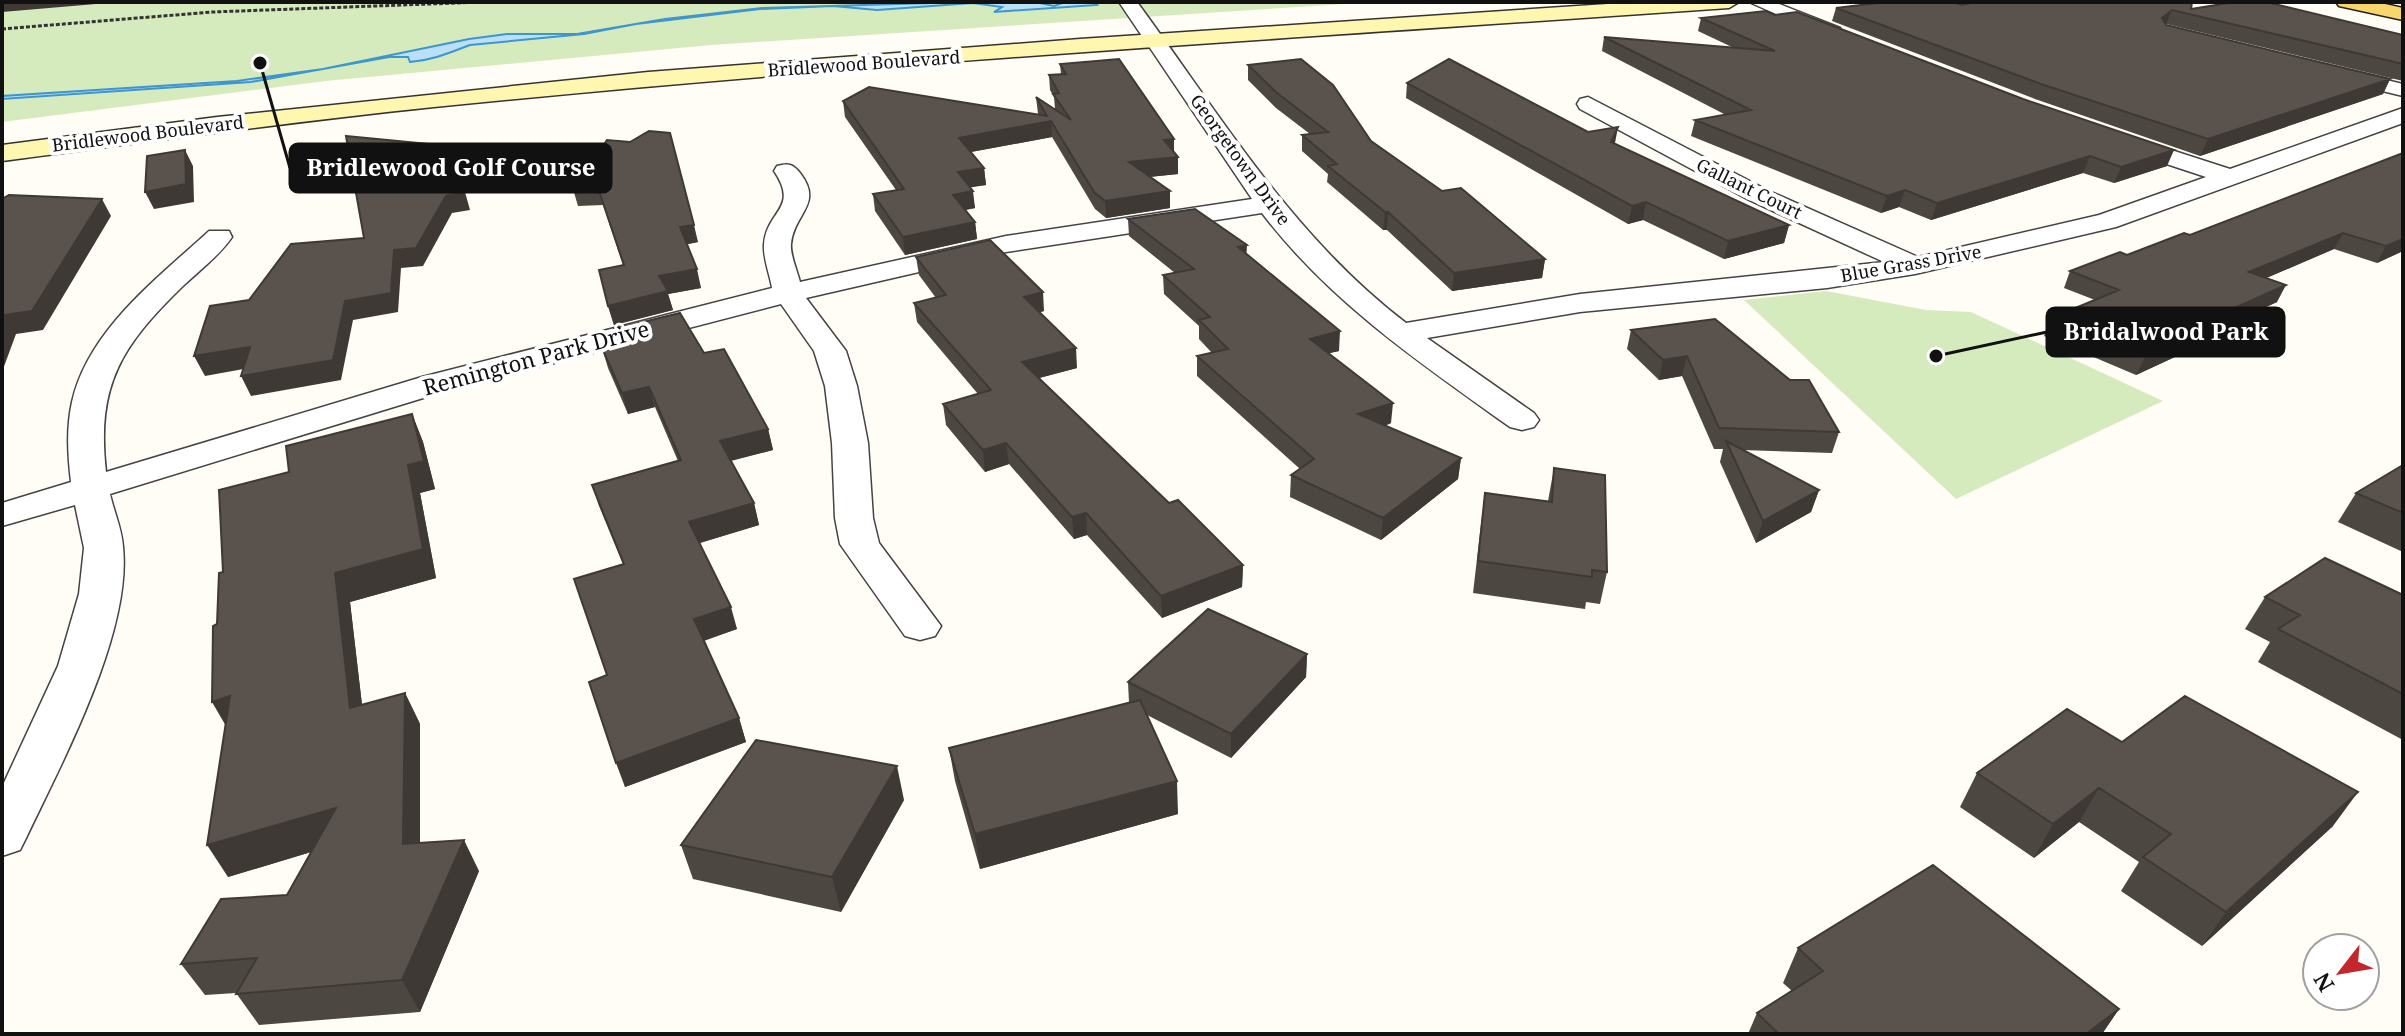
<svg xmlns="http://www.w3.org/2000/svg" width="2405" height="1036" viewBox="0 0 2405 1036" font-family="'Noto Serif',serif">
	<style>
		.green { fill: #d5ebbd }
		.water { fill: #b9e0f7; stroke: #3f96cf; stroke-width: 2 }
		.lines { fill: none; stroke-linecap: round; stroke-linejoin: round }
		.minor-casing { stroke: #444; stroke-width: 3 }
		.secondary-casing { stroke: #333; stroke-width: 3 }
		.primary-casing { stroke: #222; stroke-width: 3 }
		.path { stroke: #333; stroke-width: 3; stroke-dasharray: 4 2; stroke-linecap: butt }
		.minor { fill: #fff; fill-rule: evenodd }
		.secondary { fill: #fff6b0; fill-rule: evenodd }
		.primary { fill: #f9d66b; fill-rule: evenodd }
		.wall { fill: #4d4742 }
		.shaded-wall { fill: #3f3936 }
		.building { fill: #5a524d; stroke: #3f3936; stroke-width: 2 }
		.labels { text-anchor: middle; stroke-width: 8; stroke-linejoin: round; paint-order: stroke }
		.far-street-label { font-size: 18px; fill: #111; stroke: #fff }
		.street-label { font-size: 22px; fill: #111; stroke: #fff }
		.leader { fill: none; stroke: #111; stroke-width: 3 }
		.callout-dot { fill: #111; stroke: #fff; stroke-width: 3 }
		.callout { fill: #111; stroke: #111; stroke-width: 3 }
		.callout-label { font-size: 24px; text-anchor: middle; font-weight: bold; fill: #fff }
	</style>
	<rect width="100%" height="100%" fill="#fffdf5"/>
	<!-- green -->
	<path class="green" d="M2,2H1376L711,45L326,81L2,122Z
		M1826,291L1926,310L1971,312L2163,401L1956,499L1744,300Z"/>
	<!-- water -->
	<path class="water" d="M966,2H1035L1054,6L1065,2H1094L1097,5L994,12L1002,7L973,3L877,10L833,6L760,9L636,24L584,34L470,45C449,53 433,60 410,62L408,57H389L251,82L2,99V96L237,81L323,69L469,39L507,34H577L665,19L762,8Z"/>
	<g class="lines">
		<!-- minor casing -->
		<g class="minor-casing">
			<path id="minor" d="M1119,2H1137C1221,116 1292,236 1406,323L1580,294L1884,262L1749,200L1580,109L1577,104L1580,99L1588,97L1767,190L1918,257L2099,215L2206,177L2115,147L2111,142L2115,137H2131L2230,169L2403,108V123L2116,227L1915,274L1827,288L1580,312L1427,338L1534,413L1539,420L1534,427L1522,430L1510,427C1420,363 1330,302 1262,213L1006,252L806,298L846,351L857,386L868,443L873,518L879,543L941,626L935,636L920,640L905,636L840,544L835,518L832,443L825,386L814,351L781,304L446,391L110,494C114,512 122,529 123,547C132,632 63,760 27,836L20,850L2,856V787L58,666L79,594L84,548L75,505L2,526V503L71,482C68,456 66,429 72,402C88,330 158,278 209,231H229L232,237C220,255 200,270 184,285C122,345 96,384 106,472L422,377L772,288C770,275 763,258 764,245C766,210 800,209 774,171L777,166C788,163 793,164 800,173C824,204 794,213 791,244C790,255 797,270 800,282L1006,236L1252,199Z
				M1749,2H1774L1840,28L1842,32L1840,36H1826Z
				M2336,68L2403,84V96L2329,78L2326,74L2329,70Z"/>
		</g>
		<!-- secondary casing -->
		<g class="secondary-casing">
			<path id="secondary" d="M1638,2H1739L1729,8C1297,38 865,63 434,107C290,122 146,142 2,161V145L217,117L648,72L1080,39Z"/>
		</g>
		<!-- primary casing -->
		<g class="primary-casing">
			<path id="primary" d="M2336,2H2376L2403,8V20L2339,6Z"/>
		</g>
		<!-- path -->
		<path class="path" d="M2,29L212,12L484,2"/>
		<!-- minor -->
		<use href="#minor" class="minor"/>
		<!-- secondary -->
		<use href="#secondary" class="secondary"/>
		<!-- primary -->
		<use href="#primary" class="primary"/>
	</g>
	<!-- wall -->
	<path class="wall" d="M1962,5L2191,9L2403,35V81L2166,24V25L2390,79L2383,94L2200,156L2035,99L1832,21L1836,8Z
		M1701,18L2167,166L2114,183L2083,173L1931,220L1899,207L1881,213L1691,136L1695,120L1726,115L1602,51L1604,37L1734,48L1698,31Z
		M1060,64L1174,139V153L1178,157V174L1149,177L1170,191V208L1106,218L1095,209L1052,137L971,152L984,168L986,185L970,187L975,208L965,210L975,222L977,239L905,255L875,211L873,194L896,190L845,117L843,101L1038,114L1036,97L1055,109L1054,97L1050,90L1049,75L1061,74Z
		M1248,65L1371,141L1442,191L1545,259L1542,278L1452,291L1387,230H1383L1327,182L1328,174L1302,151V135L1310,134L1276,108L1248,80Z
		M1407,83L1588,132L1789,225L1784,243L1724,259L1643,220L1628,224L1406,98Z
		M607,140L698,242L687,244L701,288L668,294L673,310L614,325L608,306L623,265L603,205L578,206L573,189Z
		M2403,153V251L2377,263L2334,249L2266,278L2277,302L2196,339L2190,350L2136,375L2044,336L2051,318L2095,300L2064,288L2070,271L2127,255L2190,235Z
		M1128,219L1246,254L1339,351L1329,353L1391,423L1385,426L1461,458L1458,479L1381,540L1290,497L1291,475L1300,469L1197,376V356L1212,353L1199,339V326L1164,294L1163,275L1175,273L1129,236Z
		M916,257L1044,311L1040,312L1077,368L1039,378L1169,503L1243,565L1242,587L1162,618L1087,535L1074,539L1009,464L985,472L946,425L943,404L978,394L917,322L914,303L936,298L919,275Z
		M1631,330L1839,432L1832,453L1742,450L1819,490L1811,512L1756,543L1720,462L1723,449H1714L1682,376L1659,380L1627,349Z
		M602,348L704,353L768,429L773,450L731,461L754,503L759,525L700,543L737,629L704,640L739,718L746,742L625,787L607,675L623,564L599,506L592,485L678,461L655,407L628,414L608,368Z
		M412,414L423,442L435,489L420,493L436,578L350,602L362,705L405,693L420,724V843L479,871L420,1012L259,1025L236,993L205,995L181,964L287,895L311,852L228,877L226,725L217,624L223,572L289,472Z
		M2403,465V552L2338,522L2356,493Z
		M1554,468L1607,572L1600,604L1586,602L1585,609L1473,593L1481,524L1485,493L1548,501Z
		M2403,595V740L2258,662L2270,642L2245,629L2265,597Z
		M1307,654L1306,677L1231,758L1147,715L1178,814L980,869L955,781L949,748L1129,703L1128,682Z
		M2122,742L2333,826L2202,946L2121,891L2139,862L2079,822L2034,858L1960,807L1977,773Z
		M904,800L841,912L693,879L681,845Z
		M1798,948L2119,1009L2102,1034H1748L1757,1013L1792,991L1783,983Z"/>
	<!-- shaded-wall -->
	<path class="shaded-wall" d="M2,2H96V4L2,12Z
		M2172,10L2166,24L2156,31L2162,18Z
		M2390,79L2383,94L2200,156L2208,139Z
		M1051,121L1052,137L960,154L959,138Z
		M1618,127L1615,143L1611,142Z
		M1174,139V155L1164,140Z
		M185,150L193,166L194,202L154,209L145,192Z
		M2174,150L2167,166L2114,183L2121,167Z
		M2090,156L2083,173L1931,220L1937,203Z
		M1178,157V174L1129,179V162Z
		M984,168L986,185L960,189L958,172Z
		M1905,190L1899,207L1881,213L1887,196Z
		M973,191L975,208L955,212L953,195Z
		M1170,191V208L1106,218L1105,201Z
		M465,192L470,210L452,213L423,266L401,268L398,312L353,320L341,380L251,396L241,376L345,301L446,196Z
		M102,199L111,216L43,330L16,334L2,372V322L5,315Z
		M1646,202L1643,220L1628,224L1632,206Z
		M1385,212H1388L1387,230H1383Z
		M975,222L977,239L905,255L903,237Z
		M694,225L698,242L684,245L680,227Z
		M1789,225L1784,243L1724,259L1728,241Z
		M2343,233L2334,249L2241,289L2249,272Z
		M2403,239V251L2377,263L2386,246Z
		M1247,245L1246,263L1238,247Z
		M1545,259L1542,278L1452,291L1454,273Z
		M697,269L701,288L668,294L673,310L614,325L608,306L659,276Z
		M2286,285L2277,302L2196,339L2190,350L2136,375L2145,357L2188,329Z
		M1043,292L1044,311L1026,316L1024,297Z
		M1340,331L1339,351L1309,358L1310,339Z
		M250,347L260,366L205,376L194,356Z
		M1076,348L1077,368L1024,382L1022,362Z
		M1687,356L1682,376L1659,380L1663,360Z
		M649,387L655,407L628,414L622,393Z
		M1393,403L1391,423L1356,435L1358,414Z
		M412,414L423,442L435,489L420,493L436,578L350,602L366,739L350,708L335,573Z
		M768,429L773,450L725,462L720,441Z
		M1006,443L1009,464L985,472L983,450Z
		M1461,458L1458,479L1381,540L1383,518Z
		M1819,490L1811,512L1756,543L1763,521Z
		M754,503L759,525L696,544L689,522Z
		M1086,513L1087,535L1074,539L1072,517Z
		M1243,565L1242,587L1162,618L1161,596Z
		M731,607L737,629L701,642L694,619Z
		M1307,654L1306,677L1231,758V734Z
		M405,693L420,724V876L403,844Z
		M230,696V733L212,702Z
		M739,718L746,742L625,787L616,763Z
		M897,766L904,800L841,912L832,877Z
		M1177,781L1178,814L980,869L975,834Z
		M2099,788L2079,822L2034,858L2053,824Z
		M2358,792L2333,826L2202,946L2226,912Z
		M336,808L354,839L228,877L207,845Z
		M464,840L479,871L420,1012L402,980Z
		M2119,1009L2102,1034H2086Z"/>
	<!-- building -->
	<path class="building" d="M1886,2H1953L1962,5L1976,2H2192L2191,9L2235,2H2266L2403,35V64L2172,10L2162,18L2166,25L2390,79L2208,139L2041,84L1836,8Z
		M1766,11L1775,15L1797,12L2023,99L2174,150L2121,167L2090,156L1937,203L1905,190L1887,196L1695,120L1751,110L1604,37L1775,51L1701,18Z
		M1119,59L1174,139L1164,140L1178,157L1129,162L1170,191L1105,201L1094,192L1051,121L959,138L984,168L958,172L973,191L953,195L975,222L903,237L873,194L904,189L843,101L869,87L1047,116L1036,97L1071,120L1053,94L1059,93L1049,75L1066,74L1060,64Z
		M1301,59L1333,85L1371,141L1442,191L1461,188L1545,259L1454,273L1388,212H1385L1328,166L1337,164L1302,135L1328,132L1277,93L1248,65Z
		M1449,59L1588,132L1618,127L1611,142L1789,225L1728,241L1646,202L1632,206L1407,83Z
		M649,131L670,133L694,225L680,227L697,269L659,276L668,291L608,306L599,270L624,265L598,188L573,189L607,140L630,142Z
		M346,136L449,146L465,192L446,196L416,248L394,250L391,293L345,301L333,360L241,376L250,347L194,356L210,306L249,300L291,244L364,238Z
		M185,150L186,184L145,192L147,156Z
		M2403,153V239L2386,246L2343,233L2249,272L2286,285L2188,329L2199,333L2145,357L2051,318L2119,290L2070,271L2120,252L2127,255L2184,233L2190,235Z
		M9,195L102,199L32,311L5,315L2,322V199Z
		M1195,209L1247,245L1238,247L1340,331L1310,339L1393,403L1358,414L1461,458L1383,518L1291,475L1314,459L1197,356L1228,349L1199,320L1210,317L1163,275L1194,269L1128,219Z
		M990,240L1043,292L1024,297L1076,348L1022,362L1169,503L1178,500L1243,565L1161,596L1086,513L1072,517L1006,443L983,450L943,404L991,390L914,303L946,295L916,257Z
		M680,313L704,353L724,349L768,429L720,441L754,503L689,522L731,607L694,619L739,718L616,763L589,682L607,675L574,579L624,564L592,485L681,460L649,387L622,393L602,348L618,345L614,329Z
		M1715,319L1790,380H1809L1839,432L1719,428L1687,356L1663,360L1631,330Z
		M412,414L424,461L408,465L423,549L335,573L350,708L405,693L403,844L464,840L402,980L236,994L257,958L181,964L221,899L287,895L336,808L207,845L230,696L212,702L213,626L217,624L219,573L223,572L219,490L289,472L286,446Z
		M1726,441L1819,490L1763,521Z
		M2403,465V513L2356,493Z
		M1554,468L1605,475L1607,572L1592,570V577L1478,561L1485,493L1552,502Z
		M2325,558L2403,595V694L2278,629L2300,615L2265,597Z
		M1208,609L1307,654L1231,734L1128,682Z
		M2185,696L2358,792L2226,912L2143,857L2171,834L2099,788L2053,824L1977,773L2067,709L2122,742Z
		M1140,700L1177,781L975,834L949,748Z
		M756,740L897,766L832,877L681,845Z
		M1933,865L2119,1009L2086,1034H1779L1757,1013L1823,971L1798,948Z"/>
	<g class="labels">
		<!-- far-street labels -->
		<g class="far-street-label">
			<text transform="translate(864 64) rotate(-4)" y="6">Bridlewood Boulevard</text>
			<text transform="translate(148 134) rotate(-7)" y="6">Bridlewood Boulevard</text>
			<text transform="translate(1240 160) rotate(54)" y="6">Georgetown Drive</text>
			<text transform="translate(1749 189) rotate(26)" y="6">Gallant Court</text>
			<text transform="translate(1911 264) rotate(-10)" y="6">Blue Grass Drive</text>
		</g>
		<!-- street labels -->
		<g class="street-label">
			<text transform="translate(536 358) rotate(-15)" y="8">Remington Park Drive</text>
		</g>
	</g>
	<!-- callouts -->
	<path class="leader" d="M260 63L290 168M1936 356L2047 332"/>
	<g class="callout-dot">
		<circle cx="260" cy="63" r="8"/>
		<circle cx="1936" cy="356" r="8"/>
	</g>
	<g class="callout">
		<rect x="290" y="144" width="321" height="48" rx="8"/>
		<rect x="2047" y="308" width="237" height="48" rx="8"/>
	</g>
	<g class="callout-label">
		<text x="451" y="176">Bridlewood Golf Course</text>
		<text x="2166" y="340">Bridalwood Park</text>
	</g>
	<!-- border -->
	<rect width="2405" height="1036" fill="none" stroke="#111111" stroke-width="8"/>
	<!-- north arrow -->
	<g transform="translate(2341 972) rotate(239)"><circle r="38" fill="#ffffff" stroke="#a0a0a0" stroke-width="2"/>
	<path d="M0-6L14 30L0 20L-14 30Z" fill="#c4262e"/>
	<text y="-12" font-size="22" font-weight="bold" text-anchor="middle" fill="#111111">N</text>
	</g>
</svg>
